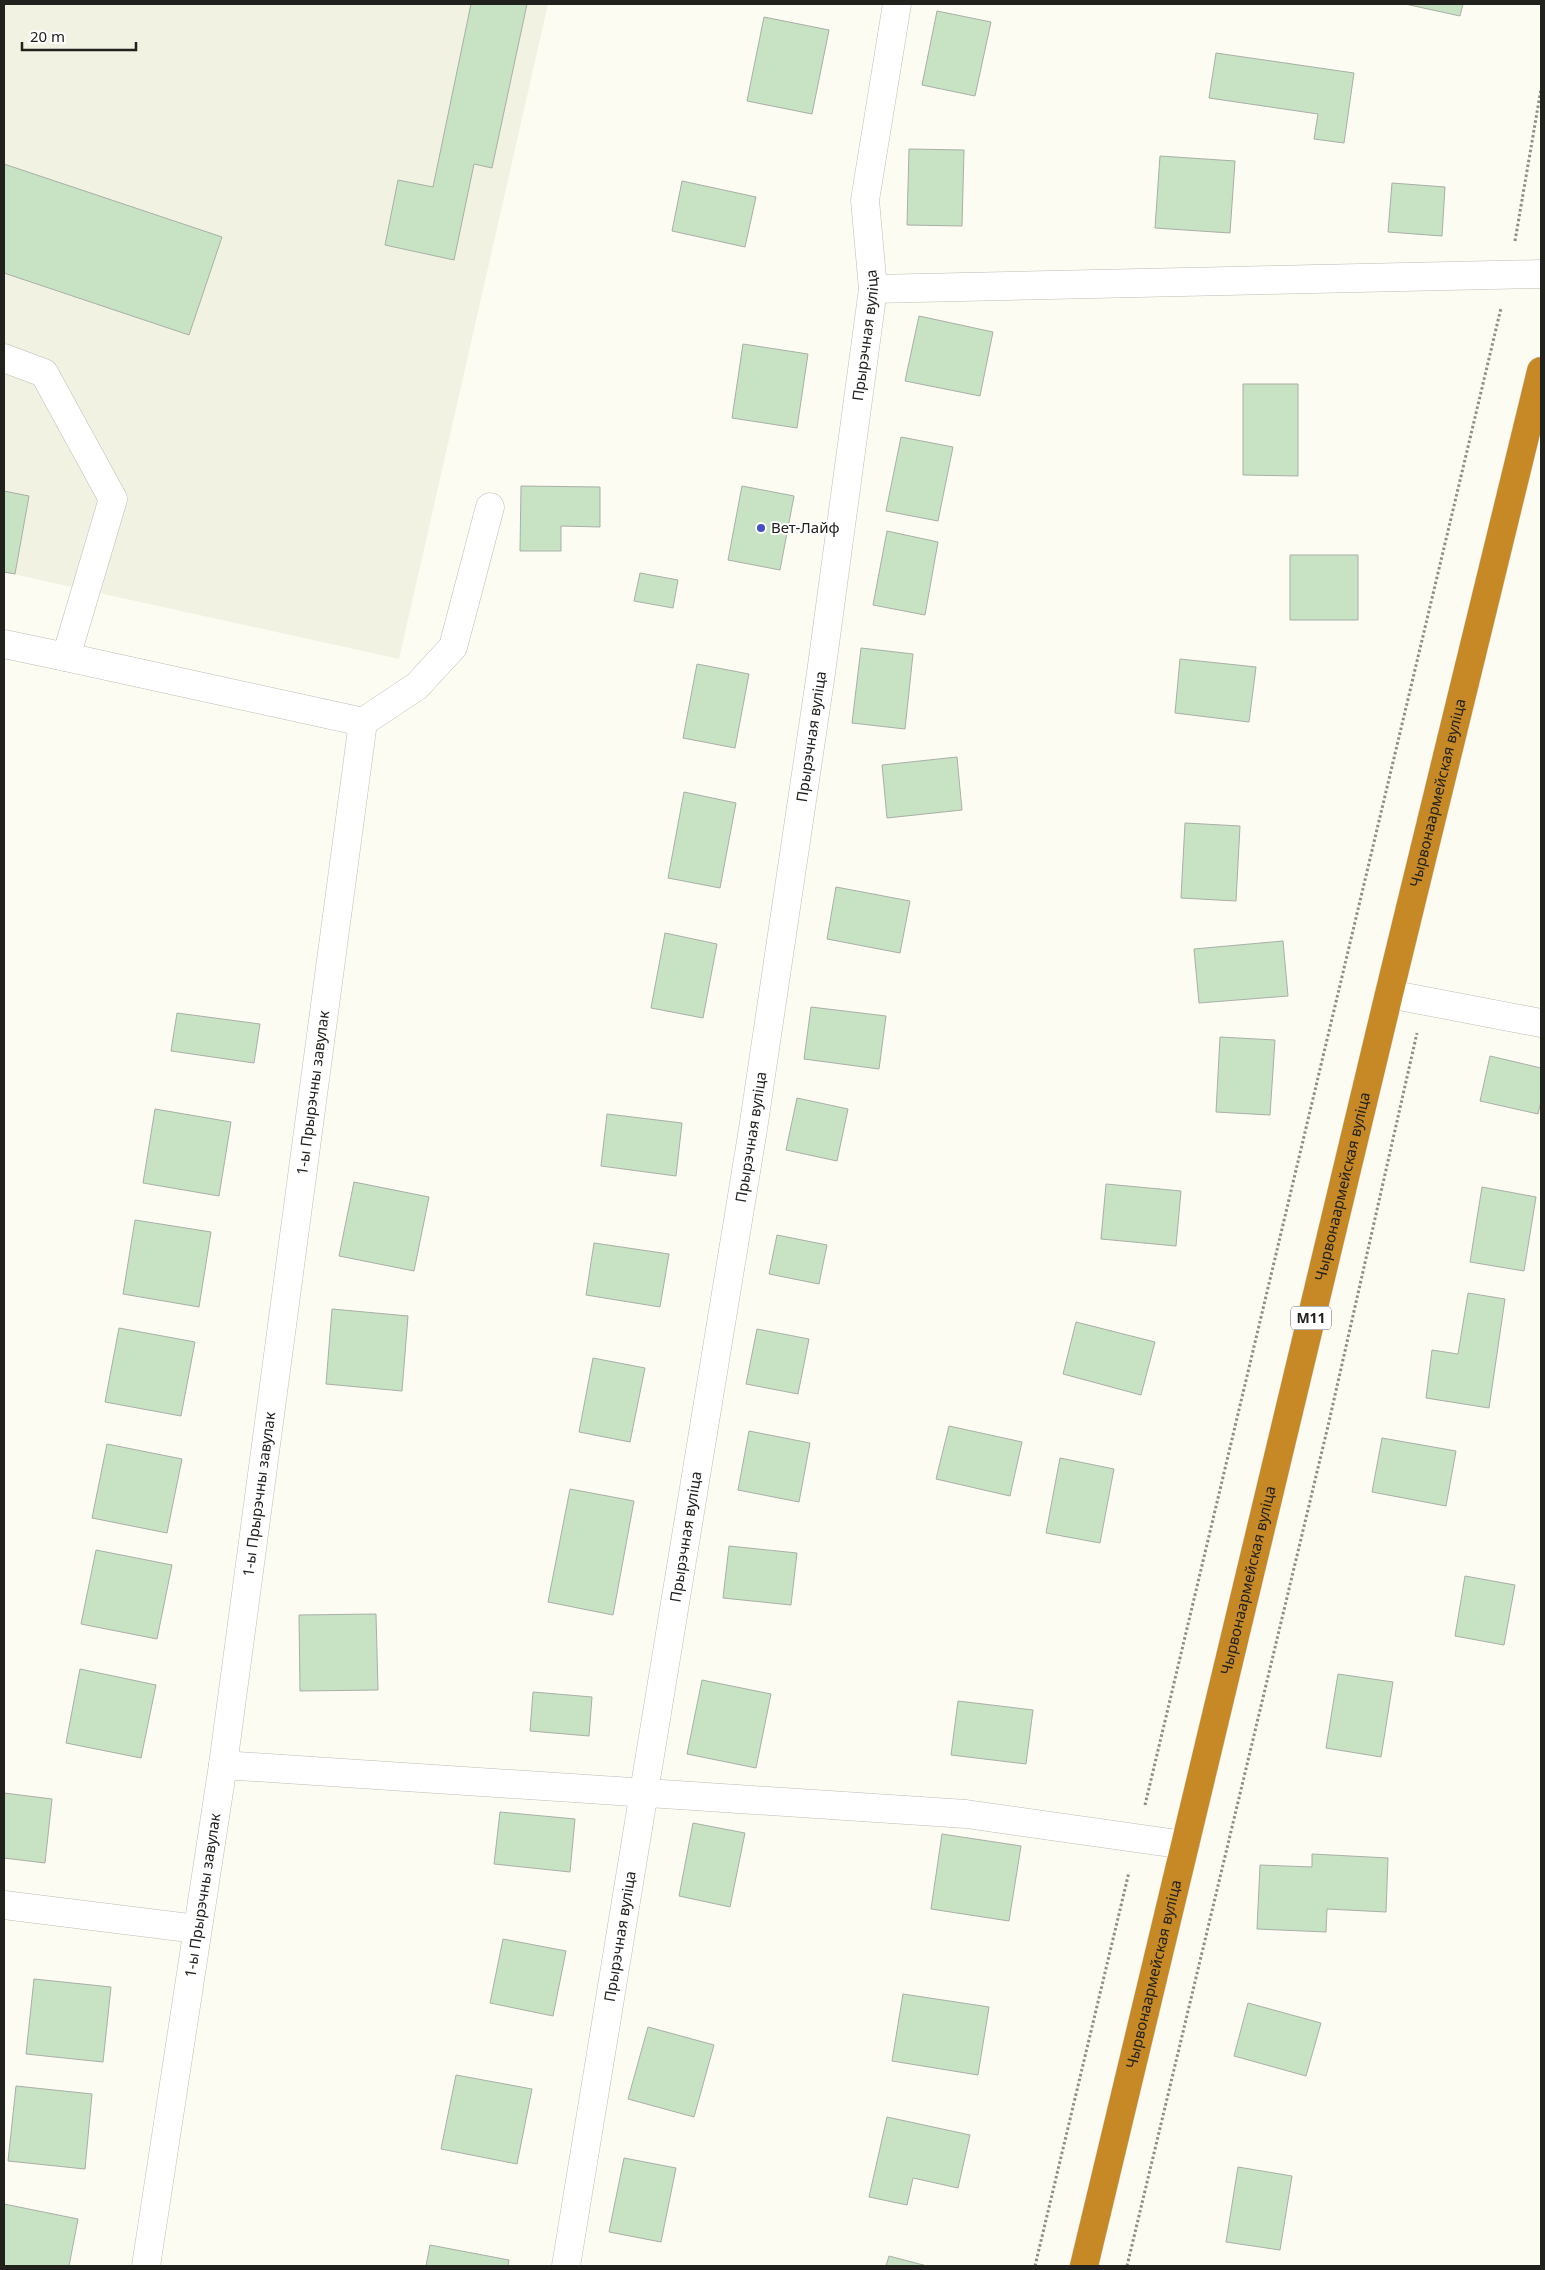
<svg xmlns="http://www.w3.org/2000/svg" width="1545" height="2270" viewBox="0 0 1545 2270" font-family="'Noto Sans',sans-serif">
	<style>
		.built { fill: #f1f2e1 }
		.building { fill: #c8e2c4; stroke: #a9afa8 }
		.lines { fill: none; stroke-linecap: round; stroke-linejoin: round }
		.minor-casing { stroke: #bdbdb5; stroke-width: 29 }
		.highway-casing { stroke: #dbdbdb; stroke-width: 29 }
		.path { stroke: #8e8e88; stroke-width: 3; stroke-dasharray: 2.5 2.5; stroke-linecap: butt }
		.minor { stroke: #fff; stroke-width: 28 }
		.highway { stroke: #c68925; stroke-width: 28 }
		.poi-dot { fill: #464ec3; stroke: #fff; stroke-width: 2 }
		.labels { text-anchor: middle; stroke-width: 4; stroke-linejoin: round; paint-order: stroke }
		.shield { fill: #fff; stroke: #646462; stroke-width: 1 }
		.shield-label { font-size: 14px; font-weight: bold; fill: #21211e }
		.street-label { font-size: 15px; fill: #21211e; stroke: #fff }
		.poi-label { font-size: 15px; fill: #21211e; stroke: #fff; text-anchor: start }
	</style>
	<rect width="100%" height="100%" fill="#fcfcf3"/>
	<!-- built -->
	<path class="built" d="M4,4H548L399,659L4,572Z"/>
	<!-- building -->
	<path class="building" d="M471,4H527L492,168L474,164L454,260L385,245L398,180L433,187Z
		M1405,4H1463L1460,16Z
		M937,11L991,22L975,96L922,85Z
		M764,17L829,30L812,114L747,101Z
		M1216,53L1354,73L1344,143L1314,139L1318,114L1209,98Z
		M909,149L964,150L962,226L907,225Z
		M1160,156L1235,161L1230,233L1155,228Z
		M4,164L222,237L189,335L4,273Z
		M682,181L756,197L745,247L672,231Z
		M1392,183L1445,187L1442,236L1388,232Z
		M919,316L993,332L980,396L905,381Z
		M743,344L808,354L797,428L732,418Z
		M1243,384H1298V476L1243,475Z
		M901,437L953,447L938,521L886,511Z
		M521,486L600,487V527L561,526V551H520Z
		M742,486L794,496L780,570L728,560Z
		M4,491L29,496L15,574L4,572Z
		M887,531L938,542L925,615L873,605Z
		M1290,555H1358V620H1290Z
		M640,573L678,580L673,608L634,601Z
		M861,648L913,654L905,729L852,723Z
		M1180,659L1256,667L1249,722L1175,713Z
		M697,664L749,674L735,748L683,738Z
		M957,757L962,810L887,818L882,765Z
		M684,792L736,803L720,888L668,878Z
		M1185,823L1240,826L1236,901L1181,898Z
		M836,887L910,901L900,953L827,939Z
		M665,933L717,944L703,1018L651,1008Z
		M1283,941L1288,996L1199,1003L1194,949Z
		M811,1007L886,1016L879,1069L804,1059Z
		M177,1013L260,1024L254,1063L171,1051Z
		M1220,1037L1275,1040L1270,1115L1216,1112Z
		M1490,1056L1541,1068V1101L1538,1114L1480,1101Z
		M797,1098L848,1109L837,1161L786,1150Z
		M155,1109L231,1122L219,1196L143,1183Z
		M607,1114L682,1123L676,1176L601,1166Z
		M354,1182L429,1197L414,1271L339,1256Z
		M1106,1184L1181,1191L1176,1246L1101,1239Z
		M1482,1187L1536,1197L1524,1271L1470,1262Z
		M135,1220L211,1232L199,1307L123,1294Z
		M777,1235L827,1245L819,1284L769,1274Z
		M594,1243L669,1254L660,1307L586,1295Z
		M1468,1293L1505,1299L1489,1408L1426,1398L1432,1350L1458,1354Z
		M332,1309L408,1316L402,1391L326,1384Z
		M1076,1322L1155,1342L1141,1395L1063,1374Z
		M119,1328L195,1342L181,1416L105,1402Z
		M757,1329L809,1339L798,1394L746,1384Z
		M593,1358L645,1368L630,1442L579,1432Z
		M949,1426L1022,1442L1010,1496L936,1479Z
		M749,1431L810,1443L799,1502L738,1490Z
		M1382,1438L1456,1451L1446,1506L1372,1492Z
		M107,1444L182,1459L167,1533L92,1518Z
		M1060,1458L1114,1469L1100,1543L1046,1533Z
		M570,1489L634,1501L613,1615L548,1602Z
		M729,1546L797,1553L791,1605L723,1598Z
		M96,1550L172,1565L157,1639L81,1624Z
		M1465,1576L1515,1585L1504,1645L1455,1636Z
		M376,1614L378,1690L300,1691L299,1615Z
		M80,1669L156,1685L141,1758L66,1743Z
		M1338,1674L1393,1682L1381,1757L1326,1748Z
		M702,1680L771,1694L756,1768L687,1754Z
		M533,1692L592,1697L589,1736L530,1731Z
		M958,1701L1033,1710L1026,1764L951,1755Z
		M4,1793L52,1799L45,1863L4,1858Z
		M500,1812L575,1819L570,1872L494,1864Z
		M693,1823L745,1833L730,1907L679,1896Z
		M942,1834L1021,1846L1009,1921L931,1909Z
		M1312,1854L1388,1858L1386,1912L1327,1909L1326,1932L1257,1929L1260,1865L1312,1867Z
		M503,1939L566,1951L553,2016L490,2003Z
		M34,1979L111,1987L103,2062L26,2054Z
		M903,1994L989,2007L978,2075L892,2061Z
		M1248,2003L1321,2023L1306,2076L1234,2056Z
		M648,2027L714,2045L694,2117L628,2099Z
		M456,2075L532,2089L517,2164L441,2149Z
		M16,2086L92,2094L85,2169L8,2161Z
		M887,2117L970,2135L958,2188L913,2178L907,2205L869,2197Z
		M624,2158L676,2168L661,2242L609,2232Z
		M1238,2167L1292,2176L1280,2250L1226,2242Z
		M4,2204L78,2219L69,2266H4Z
		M430,2245L509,2260L508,2266H426Z
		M889,2256L927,2266H886Z"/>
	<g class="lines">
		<!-- minor casing -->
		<g class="minor-casing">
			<g id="minor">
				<path d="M873,289L1541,274"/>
				<path d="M4,358L44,373L113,499L66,657L363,722L417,686L453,647L490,507"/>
				<path d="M4,644L66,657"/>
				<path d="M1389,994L1541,1023"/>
				<path d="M223,1765L966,1814L1185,1845"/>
				<path d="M4,1905L197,1929"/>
				<path id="s1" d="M146,2266L223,1765L363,722"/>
				<path id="s2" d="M566,2266L753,1129L821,673L873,289L865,200L897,4"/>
			</g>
		</g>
		<!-- highway casing -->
		<g class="highway-casing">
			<g id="highway">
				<path id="s3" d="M1084,2266L1389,994L1541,371"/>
			</g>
		</g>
		<!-- path -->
		<path class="path" d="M1515,241L1541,89
			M1145,1805L1501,308
			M1035,2266L1129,1872
			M1127,2266L1328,1426L1417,1033"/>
		<!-- minor -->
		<use href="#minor" class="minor"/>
		<!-- highway -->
		<use href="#highway" class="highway"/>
	</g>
	<!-- markers -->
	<circle class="poi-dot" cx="761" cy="528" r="5"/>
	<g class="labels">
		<!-- shield labels -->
		<rect class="shield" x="1291" y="1306.5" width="40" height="23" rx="4"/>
		<g class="shield-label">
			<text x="1311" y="1323">М11</text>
		</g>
		<!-- street labels -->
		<g class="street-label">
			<text dy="5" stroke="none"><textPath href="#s2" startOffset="1954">Прырэчная вуліца</textPath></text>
			<text dy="5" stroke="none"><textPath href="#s2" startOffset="1549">Прырэчная вуліца</textPath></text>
			<text dy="5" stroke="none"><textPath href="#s3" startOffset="1515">Чырвонаармейская вуліца</textPath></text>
			<text dy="5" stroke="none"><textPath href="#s1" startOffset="1185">1-ы Прырэчны завулак</textPath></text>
			<text dy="5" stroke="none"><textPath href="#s2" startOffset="1144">Прырэчная вуліца</textPath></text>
			<text dy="5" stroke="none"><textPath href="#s3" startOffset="1110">Чырвонаармейская вуліца</textPath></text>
			<text dy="5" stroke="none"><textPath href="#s1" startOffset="780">1-ы Прырэчны завулак</textPath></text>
			<text dy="5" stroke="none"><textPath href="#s2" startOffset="739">Прырэчная вуліца</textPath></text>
			<text dy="5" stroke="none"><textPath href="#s3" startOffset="705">Чырвонаармейская вуліца</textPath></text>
			<text dy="5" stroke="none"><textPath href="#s1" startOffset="375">1-ы Прырэчны завулак</textPath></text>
			<text dy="5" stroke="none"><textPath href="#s2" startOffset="334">Прырэчная вуліца</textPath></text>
			<text dy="5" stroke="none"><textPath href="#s3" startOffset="300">Чырвонаармейская вуліца</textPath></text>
		</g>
		<!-- poi labels -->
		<g class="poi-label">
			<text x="771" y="533">Вет-Лайф</text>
		</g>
	</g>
	<!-- border -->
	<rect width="1545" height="2270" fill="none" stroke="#21211e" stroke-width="10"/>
	<!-- scale -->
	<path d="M22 42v8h114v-8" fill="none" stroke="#21211e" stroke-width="2.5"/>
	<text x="30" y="42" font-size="15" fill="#21211e" stroke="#ffffff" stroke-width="4" paint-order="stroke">20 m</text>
</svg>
